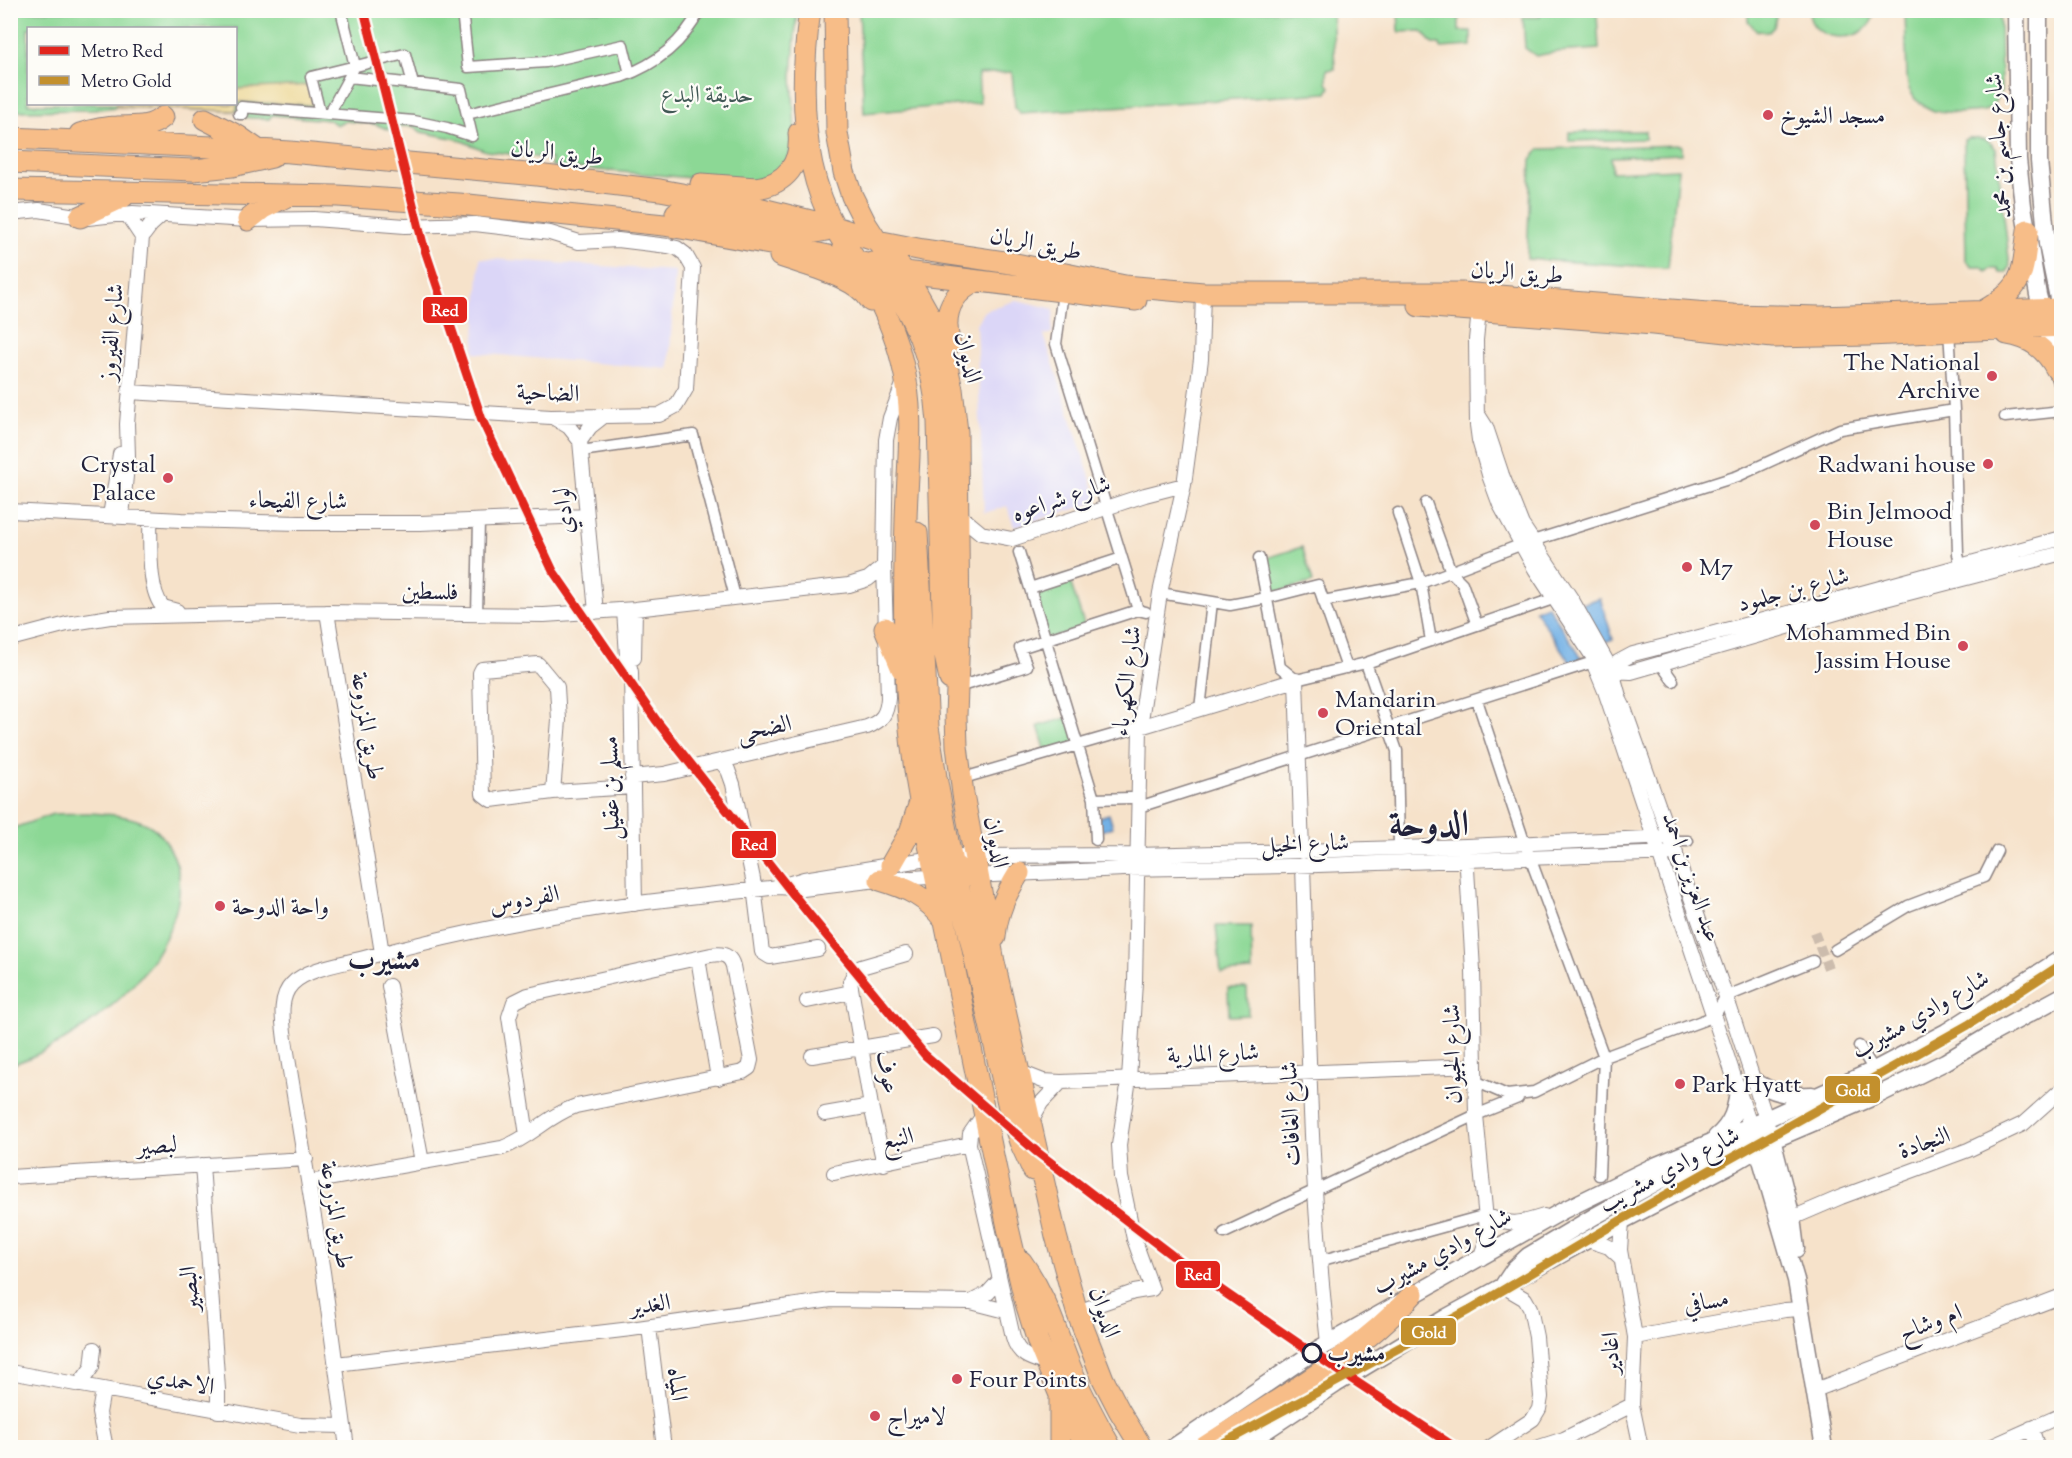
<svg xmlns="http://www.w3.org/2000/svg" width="2072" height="1458" viewBox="0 0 2072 1458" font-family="'Sorts Mill Goudy',Amiri,serif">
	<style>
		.built { fill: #dbd6f7 }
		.green { fill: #8cd895; stroke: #577d68; stroke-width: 1.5; fill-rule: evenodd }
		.sand { fill: #eeda9e; stroke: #887e6c; stroke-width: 1.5 }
		.water { fill: #73b1e5; stroke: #4a6a90; stroke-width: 1.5 }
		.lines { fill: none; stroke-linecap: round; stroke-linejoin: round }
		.pedestrian-tunnel { stroke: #ccbcad; stroke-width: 10; stroke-dasharray: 10 5; stroke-linecap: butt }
		.pedestrian-casing { stroke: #8c8282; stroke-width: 13 }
		.minor-casing { stroke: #8c8282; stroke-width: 16 }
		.tertiary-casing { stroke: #8c8282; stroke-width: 19 }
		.primary-casing { stroke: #8c8282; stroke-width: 23 }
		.pedestrian { stroke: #fff; stroke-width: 10 }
		.minor { stroke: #fff; stroke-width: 14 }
		.tertiary { stroke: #fff; stroke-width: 16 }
		.primary { stroke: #f7bd88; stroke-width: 21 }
		.metro-1-casing { stroke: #fdfcf7; stroke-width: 14 }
		.metro-2-casing { stroke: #fdfcf7; stroke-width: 14 }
		.metro-1 { stroke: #e2251c; stroke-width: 9 }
		.metro-2 { stroke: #c3902d; stroke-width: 9 }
		.poi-dot { fill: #d1495b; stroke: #fdfcf7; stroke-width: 2 }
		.stop-dot { fill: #fdfcf7; stroke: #22223b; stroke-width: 3 }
		.labels { text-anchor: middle; stroke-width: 4.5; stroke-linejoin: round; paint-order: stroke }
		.park-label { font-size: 24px; fill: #425956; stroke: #fdfcf7 }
		.poi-label { font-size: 24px; fill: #22223b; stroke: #fdfcf7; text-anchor: start }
		.street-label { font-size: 24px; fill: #22223b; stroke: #fdfcf7 }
		.stop-label { font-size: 24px; font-weight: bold; fill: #22223b; stroke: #fdfcf7; text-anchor: start }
		.district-label { font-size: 30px; font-weight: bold; fill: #22223b; stroke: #fdfcf7 }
		.town-label { font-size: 36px; font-weight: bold; fill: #22223b; stroke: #fdfcf7 }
		.line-badge { stroke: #fdfcf7; stroke-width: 2 }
		.badge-label { font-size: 16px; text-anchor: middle; font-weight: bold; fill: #fff }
	</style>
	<rect width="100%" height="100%" fill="#fdfcf7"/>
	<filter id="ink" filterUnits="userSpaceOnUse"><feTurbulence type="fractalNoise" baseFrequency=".0167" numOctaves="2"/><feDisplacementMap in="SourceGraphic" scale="12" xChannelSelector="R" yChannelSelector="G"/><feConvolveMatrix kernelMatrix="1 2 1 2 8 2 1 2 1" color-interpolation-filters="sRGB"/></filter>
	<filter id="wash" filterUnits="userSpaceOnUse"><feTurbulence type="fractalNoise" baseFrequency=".008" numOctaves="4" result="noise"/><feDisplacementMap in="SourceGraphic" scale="24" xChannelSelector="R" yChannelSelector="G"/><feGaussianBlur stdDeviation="1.35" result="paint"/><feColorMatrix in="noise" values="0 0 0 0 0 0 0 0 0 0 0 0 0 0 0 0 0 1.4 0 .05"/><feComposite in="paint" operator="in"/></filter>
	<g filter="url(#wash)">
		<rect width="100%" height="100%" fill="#f6e2ca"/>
		<!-- built -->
		<path class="built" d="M480,258L675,271L669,369L474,353Z
			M1017,300L1054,309L1052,333L1044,335L1098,502L1014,527L1007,506L984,513L976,324L984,311Z"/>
		<!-- green -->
		<path class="green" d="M859,10L1332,11L1335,69L1327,70V83L1330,87L1327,93L1020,113L1015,107L1012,72L978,74L980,103L864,113Z
			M1445,10L1446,13H1459V31H1471V46L1441,48L1440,44H1432L1422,31L1399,32L1398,11Z
			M10,11H797L792,76L795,132L786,169L750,183L551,166V159L486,151L457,139L421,132L415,127L403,126L389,130L375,124L346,121L337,125L329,120L272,115L269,119L240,117L238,111L116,107L93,110L11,111ZM28,28H236V104H28Z
			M1540,11H1590L1597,15L1599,49L1556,52L1536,56L1525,48L1523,17H1540Z
			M1748,11H1777L1774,27L1769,32L1757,31L1748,21Z
			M1809,11C1826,10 1841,14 1857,13L1858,11H1874C1873,45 1809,46 1809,11Z
			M1905,11H2000L2001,91L1991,108L1984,111L1958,113L1934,111L1924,106L1915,99L1909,89L1907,79Z
			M1645,131V139L1569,141V132Z
			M1968,138C1980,137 1989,139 1996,149L2010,267L2006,273H2000L1998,269H1990L1987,272L1982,267H1972L1966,261L1964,140Z
			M1681,145V154L1611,157L1612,172L1678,169L1668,268L1527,259L1531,159L1540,149Z
			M1302,547L1313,582L1270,594L1263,559Z
			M1068,575L1085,627L1047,639L1030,588Z
			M1070,717L1079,745L1047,755L1038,726Z
			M87,813C108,814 130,815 149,825C158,830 166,840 170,849C196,893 163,952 132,986C103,1018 53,1051 11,1065V829L53,814Z
			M1216,926H1251L1252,971L1221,973Z
			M1228,988H1247L1248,1015L1229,1016Z"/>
		<!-- sand -->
		<path class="sand" d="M309,85L313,105L238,102L236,111L116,107L115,104H236V89Z"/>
		<!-- water -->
		<path class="water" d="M1600,598L1613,639L1602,643L1579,605Z
			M1547,605L1583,660L1571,664L1535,610Z
			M1109,814L1113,827L1101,831L1096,818Z"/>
	</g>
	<g filter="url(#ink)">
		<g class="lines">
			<!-- pedestrian-tunnel -->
			<path class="pedestrian-tunnel" d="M1814,932L1828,968"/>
			<!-- pedestrian casing -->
			<g class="pedestrian-casing">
				<path id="pedestrian" d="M462,10L468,67L546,62L623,45L630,74
					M320,113L311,77L405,54L413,84
					M239,114H243L241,107L414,121L447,128L472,136L461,89L349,77
					M329,114L355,66L341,10
					M467,114L621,77C655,65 683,43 700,10
					M1063,292L1056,344L1138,610
					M1949,331L1954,410L1958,554L1962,573
					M2005,417L2062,411
					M581,451L693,435L735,597
					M1426,503L1451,572L1462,583L1477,625
					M1398,513L1421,583L1431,641
					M1019,552L1094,799L1096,840
					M1259,558L1280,667L1296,680L1366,663L1550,600
					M1030,588L1122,558
					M1160,593L1230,605L1267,598L1318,585L1347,668
					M1323,601L1421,583L1520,545L1738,476L1840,429L1954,410
					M477,615L479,520
					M1366,663L1397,751L1399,848
					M1661,664L1673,681
					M958,687L1027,666L1020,648L1138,610L1146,612
					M1477,700L1525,844L1604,1057L1599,1175
					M1200,709L1212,602
					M960,779L1140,727
					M1094,799L1131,798
					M1145,805L1587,664
					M1672,841H1688
					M1835,950L1908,906L1984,877L1997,851
					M1859,1046L1874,1070
					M1475,1081L1507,1095L1534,1092L1604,1057L1715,1016L1725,997L1813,961
					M1224,1233L1476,1115L1518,1098
					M1319,1261L1486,1215"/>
			</g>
			<!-- minor casing -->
			<g class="minor-casing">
				<path id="minor" d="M10,213L39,210L88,218L133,213L248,220L314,219L405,226L475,224L550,233L579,242L618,240L668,246L677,248L685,254L693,268L686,389L676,406L659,415L551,417L129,392
					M126,213L142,237
					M1479,416L1486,427L1502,475L1522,525L1572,600L1612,671L1604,669L1591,654L1535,569L1500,505L1490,478L1479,440L1477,425L1476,340L1479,310
					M554,418L569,427L580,441L596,612
					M580,441L590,427L604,416
					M10,511L181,520L300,523H420L586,516
					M958,514L981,533L1012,539L1145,495L1184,485
					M110,516L120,454
					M122,516L128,456L127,424L142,237L151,225L162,215
					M150,518C151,541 147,590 163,607L177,611
					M624,610L627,656L631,672L635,904
					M327,612L382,953
					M10,639L67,624L110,617L327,612L544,615L635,609L849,585L868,579L884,566
					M634,658L635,609
					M1593,662L1605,691L1750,1125
					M1612,671L1620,700L1624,708L1730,1008L1766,1119
					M1612,671L1631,672L1878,601L2062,553
					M1610,676L1618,662L1633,654C1776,618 1918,577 2062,538
					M1140,727L1296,680L1302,851
					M720,761L728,770L733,784L753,879L762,952L770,957L818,949
					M632,777L664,774L867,727C882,721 887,714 888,698L884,566L886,440L890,418L904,382
					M553,792L559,720L557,687L538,664L482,669L480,673L483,794L491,800L553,792L633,787
					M1466,852L1473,970L1476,1115L1487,1230L1485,1244L1480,1259
					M1303,865C1308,1024 1310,1185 1328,1343
					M972,876L1124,869L1289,866L1676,853
					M784,885L804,879L933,858L963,856L1136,855L1302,851L1466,846L1671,837
					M698,958L718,1078
					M389,986L422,1162
					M807,1001L851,992
					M812,1056L933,1036
					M1020,1072L1043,1081L1061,1082L1475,1066
					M986,1111L970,1134L969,1144L1013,1337C1018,1356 1031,1359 1048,1364
					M825,1114L871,1106
					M1031,1121L1041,1103L1061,1082
					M884,1164L871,1106L850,982L855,971L861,967L906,954
					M202,1165L218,1389V1411
					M834,1173L969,1144
					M10,1177L306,1159
					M310,1182L502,1148C530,1138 547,1116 576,1106L743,1072L749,1068L751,1060L733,966C730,955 722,953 711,955L528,995L514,1002L509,1017L527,1135
					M1486,1215C1510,1226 1519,1224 1544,1216
					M1792,1218L1841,1197L1968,1150L2023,1124L2062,1089
					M1622,1221L1620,1250L1635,1337L1632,1405L1641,1448
					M1588,1240L1609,1247L1621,1258
					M971,1302L988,1293L999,1281
					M1077,1312L1134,1292L1152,1289L1134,1239L1121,1177L1119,1145L1129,1079L1135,982L1140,727L1160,593L1184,485L1201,359L1203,293
					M649,1327L664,1448
					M1635,1337L1785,1310L1801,1309
					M336,1364L631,1329L831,1300L971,1302L1006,1311
					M10,1372L300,1425L343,1426
					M79,1385L92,1367L94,1349
					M103,1390L99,1413L106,1448
					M1815,1390L2062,1296
					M2031,1428L2038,1448
					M347,1448L323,1272L285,1040C283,1022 278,998 292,984C307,968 346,963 368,957C443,937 518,921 594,909C656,900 718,894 779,887L803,889L869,881L943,876
					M1489,1448L1533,1419L1539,1409L1541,1397L1536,1337L1530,1308L1525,1299L1503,1286
					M1536,1448L1564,1439L1632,1405
					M1988,1448L2062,1415"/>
			</g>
			<!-- tertiary casing -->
			<g class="tertiary-casing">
				<path id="tertiary" d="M2016,10L2018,159L2023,206L2038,295L2062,383
					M2039,10V161L2047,244L2062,318
					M1753,1080C1772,1093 1789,1096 1812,1095
					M1770,1131L1792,1218L1796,1249
					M1716,1137C1732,1124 1737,1108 1738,1087
					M1755,1139L1796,1280L1824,1448
					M1504,1284L1514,1269L1528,1256L1595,1216L1657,1182L1713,1158L1754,1138L1763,1131
					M1172,1448L1318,1349L1564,1210L1652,1167L1766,1119L1874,1070L1946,1032L2062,958
					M1240,1448L1336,1384L1447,1317L1622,1221L1732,1164L1773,1140L1876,1096L1945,1062L1988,1036L2062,996"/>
			</g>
			<!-- primary casing -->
			<g class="primary-casing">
				<path id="primary" d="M810,10C800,82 800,164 835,228C845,246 857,261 867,278C882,304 895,333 902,362C916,415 907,467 906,520C903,614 903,709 920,801L1008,1228L1025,1300L1038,1342L1060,1395L1087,1448
					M835,10L837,133L844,172L852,196L866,224L877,241L905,272L932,320L945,357L952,389L957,432L959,635L956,716L957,746L963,794L994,962L1056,1236L1077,1312L1103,1379L1119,1410L1142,1448
					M205,119L238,136L258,150
					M80,134C92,130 104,127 117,127C134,126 149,129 163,117
					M10,138L213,147L290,152L537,175L660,190L758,208L835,227L877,241L923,250L1011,263L1125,286L1203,293H1462L1733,315L1820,317L2059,309
					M10,162L193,170L232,166L272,157
					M701,184L756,188C786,184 802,163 799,133
					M10,190L338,196L459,204L664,225L781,246L905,272L1136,300
					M676,213L791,232L811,233L826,230
					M80,217L123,197
					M248,220L263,208L285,197
					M780,256C807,266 856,276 871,301
					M872,263C914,305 934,363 938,422L944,651L950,679
					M1419,306L1653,324L1773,337L1869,335L2062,326
					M1985,310C2026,286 2022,273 2028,230
					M2007,334C2031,338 2045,348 2057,370
					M950,344C942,317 950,294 975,282
					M917,533L928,727L936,777L952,863L961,871L977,876
					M885,628L902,669
					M945,862L951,867L956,876L1010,1112L1020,1142L1033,1170
					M891,865L910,832L920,802
					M880,880C907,888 927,897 944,920
					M995,937C997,912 1006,894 1019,873
					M1021,1261C1047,1297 1055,1329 1071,1369C1082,1396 1097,1422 1111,1448
					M1060,1398V1448
					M1203,1448C1276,1400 1355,1358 1413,1294"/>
			</g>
			<!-- pedestrian -->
			<use href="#pedestrian" class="pedestrian"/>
			<!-- minor -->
			<use href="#minor" class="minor"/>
			<!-- tertiary -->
			<use href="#tertiary" class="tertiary"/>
			<!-- primary -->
			<use href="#primary" class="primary"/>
			<!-- metro-1 casing -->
			<g class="metro-1-casing">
				<path id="metro-1" d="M364,10L423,244L482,420L553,571L656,720L808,913L925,1055L1037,1152L1182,1263L1302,1346L1456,1448"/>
			</g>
			<!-- metro-2 casing -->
			<g class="metro-2-casing">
				<path id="metro-2" d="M1214,1448L1469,1310L1623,1219L1968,1025L2062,964"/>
			</g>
			<!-- metro-1 -->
			<use href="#metro-1" class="metro-1"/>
			<!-- metro-2 -->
			<use href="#metro-2" class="metro-2"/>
		</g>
	</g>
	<!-- markers -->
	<g class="poi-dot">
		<circle cx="1768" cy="115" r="6"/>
		<circle cx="1992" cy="376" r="6"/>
		<circle cx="1988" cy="464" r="6"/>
		<circle cx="168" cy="478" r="6"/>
		<circle cx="1815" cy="525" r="6"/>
		<circle cx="1687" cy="567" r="6"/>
		<circle cx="1963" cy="646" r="6"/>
		<circle cx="1323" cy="713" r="6"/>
		<circle cx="220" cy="906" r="6"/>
		<circle cx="1680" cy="1084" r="6"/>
		<circle cx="957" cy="1379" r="6"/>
		<circle cx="875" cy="1416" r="6"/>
	</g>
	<circle class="stop-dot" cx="1312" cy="1353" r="9"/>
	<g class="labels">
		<!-- park labels -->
		<g class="park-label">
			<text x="707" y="102">حديقة البدع</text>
		</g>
		<!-- poi labels -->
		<g class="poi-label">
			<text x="1780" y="123">مسجد الشيوخ</text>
			<text x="1980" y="370" text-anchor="end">The National<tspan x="1980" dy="28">Archive</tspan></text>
			<text x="156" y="472" text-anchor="end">Crystal<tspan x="156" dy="28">Palace</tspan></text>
			<text x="1976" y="472" text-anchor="end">Radwani house</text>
			<text x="1827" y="519">Bin Jelmood<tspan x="1827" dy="28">House</tspan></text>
			<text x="1699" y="575">M7</text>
			<text x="1951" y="640" text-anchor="end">Mohammed Bin<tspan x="1951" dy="28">Jassim House</tspan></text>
			<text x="1335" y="707">Mandarin<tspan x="1335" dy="28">Oriental</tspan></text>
			<text x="232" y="914">واحة الدوحة</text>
			<text x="1692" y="1092">Park Hyatt</text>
			<text x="969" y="1387">Four Points</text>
			<text x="887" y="1424">لاميراج</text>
		</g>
		<!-- street labels -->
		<g class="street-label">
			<text transform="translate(1998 146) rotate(-94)" y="8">شارع جاسم بن محمد</text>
			<text transform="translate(557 152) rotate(6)" y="8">طريق الريان</text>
			<text transform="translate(1036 243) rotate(11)" y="8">طريق الريان</text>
			<text transform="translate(1517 272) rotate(4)" y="8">طريق الريان</text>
			<text transform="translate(111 332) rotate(-85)" y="8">شارع الفيروز</text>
			<text transform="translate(969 357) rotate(76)" y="8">الديوان</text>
			<text transform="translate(548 392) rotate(2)" y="8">الضاحية</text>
			<text transform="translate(1061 498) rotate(-18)" y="8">شارع شراعوه</text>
			<text transform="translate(298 500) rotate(1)" y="8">شارع الفيحاء</text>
			<text transform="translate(563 511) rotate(-95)" y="8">لوادي</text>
			<text transform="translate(1793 589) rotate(-15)" y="8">شارع بن جلمود</text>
			<text transform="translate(430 591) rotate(1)" y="8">فلسطين</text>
			<text transform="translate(1126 681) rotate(-83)" y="8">شارع الكهرباء</text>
			<text transform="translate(368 726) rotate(81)" y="8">طريق المزروعة</text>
			<text transform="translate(764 728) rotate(-13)" y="8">الضحى</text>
			<text transform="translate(610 788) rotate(-91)" y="8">مسلم بن عقيل</text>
			<text transform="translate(997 842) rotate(80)" y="8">الديوان</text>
			<text transform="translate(1305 843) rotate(-2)" y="8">شارع الخيل</text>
			<text transform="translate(1692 877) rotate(71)" y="8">عبد العزيز بن احمد</text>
			<text transform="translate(524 899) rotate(-11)" y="8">الفردوس</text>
			<text transform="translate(1920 1014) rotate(-30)" y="8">شارع وادي مشيرب</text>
			<text transform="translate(1213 1053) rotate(-2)" y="8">شارع المارية</text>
			<text transform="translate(1452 1054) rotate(-91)" y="8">شارع الجيوان</text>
			<text transform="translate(888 1072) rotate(80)" y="8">عوف</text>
			<text transform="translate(1290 1114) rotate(-92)" y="8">شارع الغافات</text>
			<text transform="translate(897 1138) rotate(-13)" y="8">النبع</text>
			<text transform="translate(1924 1142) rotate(-20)" y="8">النجادة</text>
			<text transform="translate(157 1145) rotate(-4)" y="8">لبصير</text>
			<text transform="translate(1669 1169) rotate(-28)" y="8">شارع وادي مشريب</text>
			<text transform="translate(337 1215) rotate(81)" y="8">طريق المزروعة</text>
			<text transform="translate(1442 1251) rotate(-29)" y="8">شارع وادي مشيرب</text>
			<text transform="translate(189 1289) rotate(-94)" y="8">البصير</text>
			<text transform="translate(1706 1301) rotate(-10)" y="8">مسافي</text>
			<text transform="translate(650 1304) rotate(-8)" y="8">الغدير</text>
			<text transform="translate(1105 1312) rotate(71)" y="8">الديوان</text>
			<text transform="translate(1930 1322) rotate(-21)" y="8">ام وشاح</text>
			<text transform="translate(1610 1353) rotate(-91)" y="8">اغادير</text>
			<text transform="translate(181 1381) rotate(10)" y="8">الاحمدي</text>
			<text transform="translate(678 1384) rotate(83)" y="8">المياه</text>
		</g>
		<!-- stop labels -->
		<g class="stop-label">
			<text x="1327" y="1361">مشيرب</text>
		</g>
		<!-- district labels -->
		<g class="district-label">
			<text x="384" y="969">مشيرب</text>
		</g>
		<!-- town labels -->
		<g class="town-label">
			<text x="1429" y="835">الدوحة</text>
		</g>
	</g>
	<g class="line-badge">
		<rect x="422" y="296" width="46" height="28" rx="6" fill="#e2251c"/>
		<rect x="731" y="830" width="46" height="29" rx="6" fill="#e2251c"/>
		<rect x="1824" y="1075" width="57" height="29" rx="6" fill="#c3902d"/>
		<rect x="1175" y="1260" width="46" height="29" rx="6" fill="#e2251c"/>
		<rect x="1400" y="1317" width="57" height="29" rx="6" fill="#c3902d"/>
	</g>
	<g class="badge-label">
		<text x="445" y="316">Red</text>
		<text x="754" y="850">Red</text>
		<text x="1853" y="1096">Gold</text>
		<text x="1198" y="1280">Red</text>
		<text x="1429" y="1338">Gold</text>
	</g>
	<!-- margin -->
	<rect width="2072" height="1458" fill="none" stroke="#fdfcf7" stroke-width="36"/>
	<!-- legend -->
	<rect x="27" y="27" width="210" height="78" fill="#fdfcf7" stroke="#a5a5ac" stroke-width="1.5"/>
	<rect x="39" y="46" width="30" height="9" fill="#e2251c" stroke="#a5a5ac" stroke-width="1.5"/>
	<text x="81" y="57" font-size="18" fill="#22223b">Metro Red</text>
	<rect x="39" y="76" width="30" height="9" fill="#c3902d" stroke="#a5a5ac" stroke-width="1.5"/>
	<text x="81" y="87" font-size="18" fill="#22223b">Metro Gold</text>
</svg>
